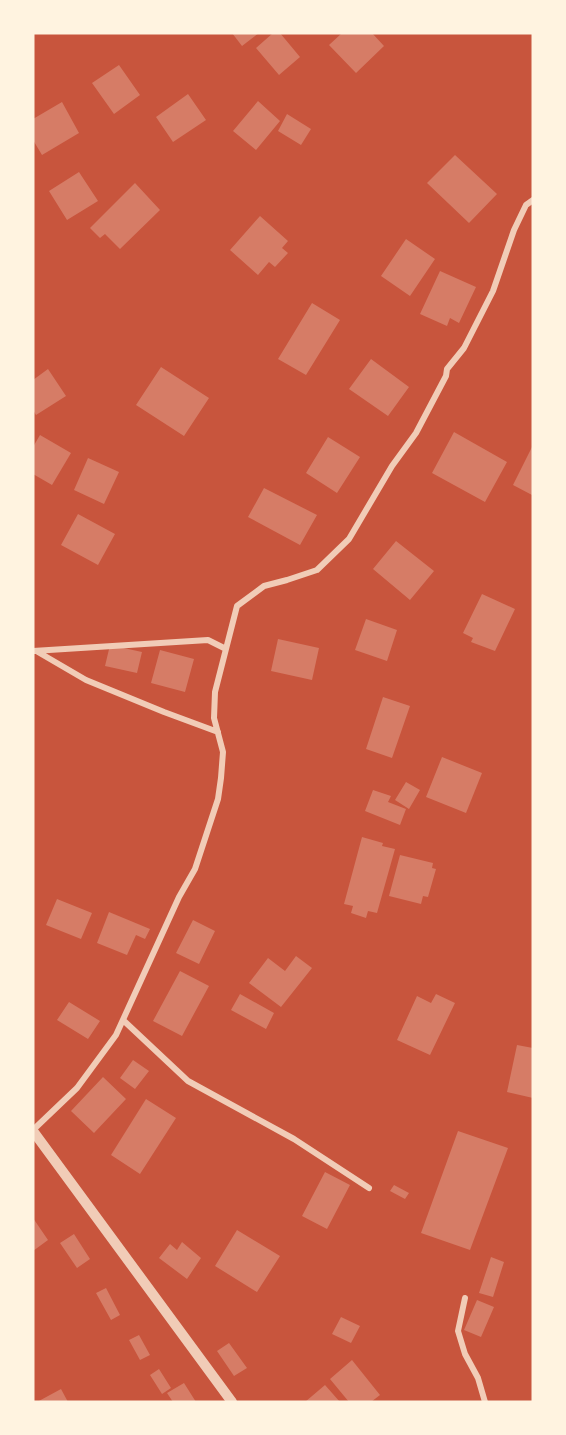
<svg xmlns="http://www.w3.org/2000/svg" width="566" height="1435" viewBox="0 0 566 1435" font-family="'Fira Sans',sans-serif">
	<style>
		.building { fill: #d67c66 }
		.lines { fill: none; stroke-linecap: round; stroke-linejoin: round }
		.minor { stroke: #f1ccb7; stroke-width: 6 }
		.tertiary { stroke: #f1ccb7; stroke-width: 10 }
	</style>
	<rect width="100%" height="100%" fill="#c8553d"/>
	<!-- building -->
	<path class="building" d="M232,33H259L242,46Z
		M273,33H280L300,57L279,75L256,48Z
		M342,33H372L384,46L356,73L329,45Z
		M119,65L140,95L114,114L92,83Z
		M188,94L206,120L173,142L156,117Z
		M258,101L280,121L256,150L233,131Z
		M62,102L79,133L42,155L33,140V119Z
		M287,114L311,129L301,145L278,131Z
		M455,155L497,194L469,223L427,183Z
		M79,172L98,201L67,220L49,191Z
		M135,183L160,210L120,249L105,234L100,238L90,228Z
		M260,216L288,241L282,248L288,253L275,267L269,262L258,275L230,250Z
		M406,239L435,259L410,296L381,276Z
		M440,271L476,287L459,323L450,318L447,326L420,314Z
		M312,303L340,320L306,375L278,359Z
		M371,359L409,387L388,416L349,389Z
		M161,367L209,398L184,436L136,405Z
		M48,369L66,396L36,415L33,410V380Z
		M454,432L507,462L485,502L432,473Z
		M40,435L71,453L52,485L33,474V447Z
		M328,437L360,457L337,493L306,473Z
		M533,445V494L532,495L513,485Z
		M88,458L119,472L104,504L74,490Z
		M264,488L317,515L300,545L248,517Z
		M78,514L115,534L98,565L61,545Z
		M396,541L434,571L410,600L373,569Z
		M482,594L515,609L495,651L471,642L473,638L463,633Z
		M366,619L397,630L387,661L355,650Z
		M278,639L319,648L312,680L271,671Z
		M110,645L142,652L137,673L105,666Z
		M160,650L194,659L185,692L151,683Z
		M383,697L410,706L392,758L366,749Z
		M442,757L482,773L466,813L426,797Z
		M406,782L420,790L409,809L395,800Z
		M373,790L391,796L388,802L406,809L400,825L365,811Z
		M362,837L383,843L382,846L395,849L377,913L368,911L366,918L351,913L353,906L344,904Z
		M400,855L433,863L432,868L436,869L428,897L423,896L421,904L389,896Z
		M57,899L92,913L81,939L46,925Z
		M109,912L150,929L145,939L136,935L127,955L97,943Z
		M193,920L215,931L199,964L176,953Z
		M296,956L312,968L281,1007L249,983L268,958L285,971Z
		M180,971L209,986L182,1036L153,1021Z
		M240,994L274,1013L266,1029L231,1010Z
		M436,994L455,1003L430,1055L397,1040L417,996L431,1003Z
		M69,1002L100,1021L88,1039L57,1020Z
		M517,1045L533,1048V1098L507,1092Z
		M133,1060L149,1071L135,1089L120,1078Z
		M103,1077L126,1099L94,1133L71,1111Z
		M146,1099L176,1118L140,1174L111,1155Z
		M458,1131L508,1148L470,1250L421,1233Z
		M325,1172L350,1185L327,1229L302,1216Z
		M394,1185L409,1193L405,1199L390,1191Z
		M33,1218L48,1240L33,1251Z
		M237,1230L280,1256L257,1292L215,1266Z
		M74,1234L90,1259L77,1268L60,1243Z
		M182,1242L201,1258L187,1279L159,1258L170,1244L177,1250Z
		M491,1257L504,1262L493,1297L479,1293Z
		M106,1288L120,1315L111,1320L96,1293Z
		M477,1300L494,1307L481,1337L464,1330Z
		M341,1317L360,1326L351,1343L332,1334Z
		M139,1335L150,1355L140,1360L129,1340Z
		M229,1343L247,1368L234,1376L217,1351Z
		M352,1360L380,1395L371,1402H349L330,1379Z
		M159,1369L171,1388L162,1394L150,1375Z
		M184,1383L196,1402H173L167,1393Z
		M325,1385L340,1402H305Z
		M61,1389L68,1402H37Z"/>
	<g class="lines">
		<!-- minor -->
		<path class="minor" d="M33,651L208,640L226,649
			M38,652L86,680L164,712L218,732
			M123,1020L188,1081L294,1139L369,1188
			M33,1130L77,1088L116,1035L179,897L195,869L218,799L221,778L223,752L214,718L215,692L237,606L264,586L287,580L317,570L349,539L392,466L416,433L446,376L447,369L464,348L493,291L514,230L526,205L533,200
			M465,1298L458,1331L465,1354L478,1378L485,1402"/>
		<!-- tertiary -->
		<path class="tertiary" d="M33,1131L232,1402"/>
	</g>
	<!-- border -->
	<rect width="566" height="1435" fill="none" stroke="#fff3e0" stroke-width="69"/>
</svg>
